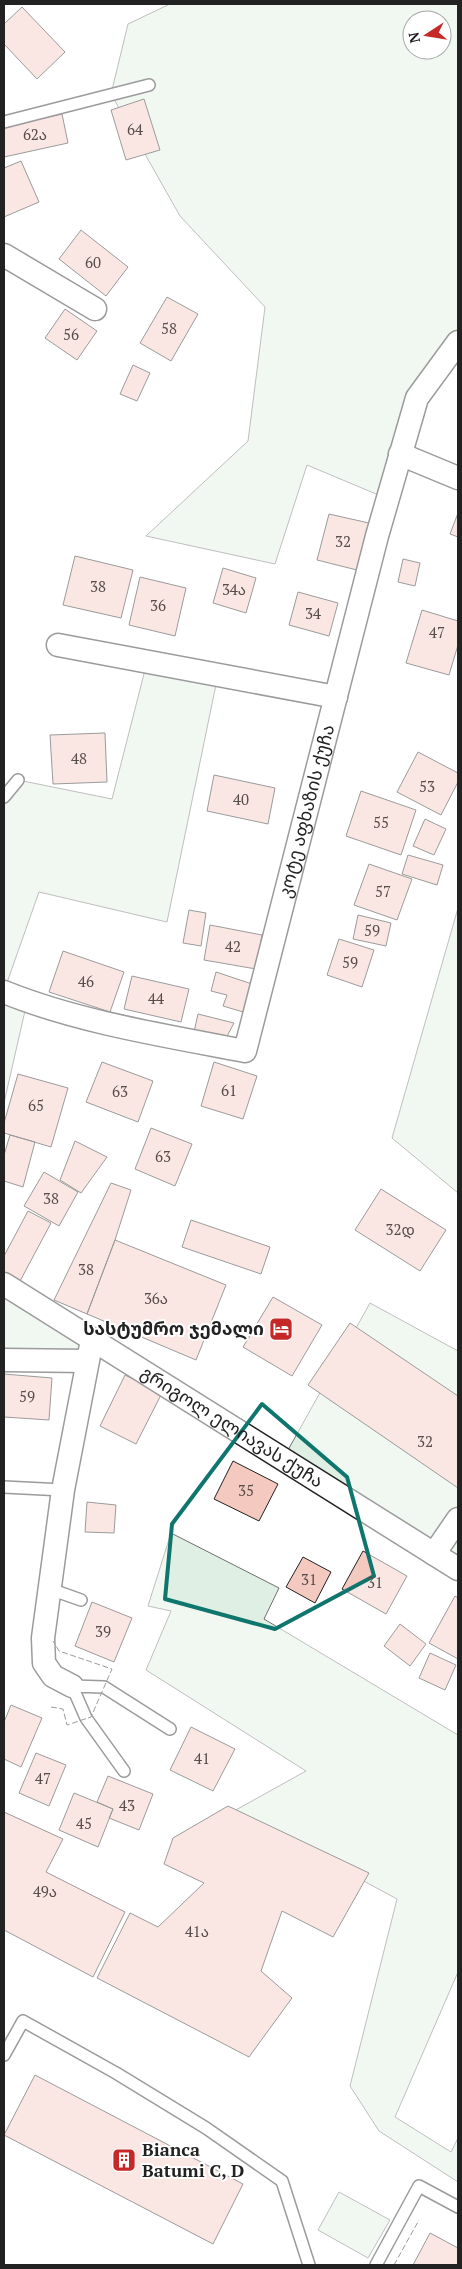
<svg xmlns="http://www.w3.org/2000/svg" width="462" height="2269" viewBox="0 0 462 2269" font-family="'PT Serif','Noto Sans Georgian',serif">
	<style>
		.green { fill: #e0efe3; stroke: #6f6f6f; fill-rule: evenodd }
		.building { fill: #f3c9c0; stroke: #222 }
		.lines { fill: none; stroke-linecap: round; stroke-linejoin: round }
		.service-casing { stroke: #222; stroke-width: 14 }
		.minor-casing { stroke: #222; stroke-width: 25 }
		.service { stroke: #fff; stroke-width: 11 }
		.minor { stroke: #fff; stroke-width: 22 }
		.fence { stroke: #222; stroke-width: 1; stroke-dasharray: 6 2.5; stroke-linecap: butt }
		.marked { fill: none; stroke: #0f766e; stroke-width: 4; stroke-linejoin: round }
		.labels { text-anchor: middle; stroke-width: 4; stroke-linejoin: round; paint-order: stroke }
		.number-label { font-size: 15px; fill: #564c4a }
		.street-label { font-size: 18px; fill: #222; stroke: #fff }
		.poi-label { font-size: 18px; font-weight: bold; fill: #222; stroke: #fff; text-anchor: end }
	</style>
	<rect width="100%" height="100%" fill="#fff"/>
	<!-- green -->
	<path class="green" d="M170,4H458V342L417,398L388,499L307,465L275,564L146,536L248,441L265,307L180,216L111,94L128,24ZM412,20H442V50H412Z
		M147,662L218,675L167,922L39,892L4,991V797L18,780L112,799Z
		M458,908V1193L392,1138Z
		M4,992L27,1002L4,1103Z
		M4,1285L92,1340L87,1361L4,1360Z
		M370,1303L458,1351V1569L283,1459Z
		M171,1533L279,1588L264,1619L458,1735V1972L395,2117L451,2152L458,2138V2182L379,2131L350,2086L397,1899L234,1811L306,1771L146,1670L171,1611L148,1606Z
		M339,2192L390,2220L368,2258L318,2230Z"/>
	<!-- building -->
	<path class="building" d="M22,7L65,52L37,79L4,44V24Z
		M144,99L160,150L126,160L111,110Z
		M62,114L68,143L4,157V127Z
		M21,161L39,202L4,217V168Z
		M81,230L128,267L106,296L59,259Z
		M167,297L198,314L171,361L140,343Z
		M65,309L97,331L77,360L45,338Z
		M133,365L150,373L137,401L120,394Z
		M458,513V537L450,534Z
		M329,514L369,523L357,570L317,560Z
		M75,556L133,570L121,618L63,605Z
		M403,559L420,563L415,586L398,582Z
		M223,568L256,578L246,613L213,603Z
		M140,577L186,588L175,636L129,625Z
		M298,592L338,603L329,636L289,625Z
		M422,610L458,621V645L449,675L406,663Z
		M105,733L107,782L53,784L50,735Z
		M418,752L458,773V782L441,815L397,792Z
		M214,775L275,788L268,824L207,811Z
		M361,791L416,810L401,855L346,836Z
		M425,819L446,829L434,855L413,846Z
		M408,855L443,865L437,885L402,874Z
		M369,864L412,879L397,920L354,905Z
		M189,910L206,913L201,946L183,943Z
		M358,915L391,923L386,946L353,939Z
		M210,925L262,935L256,969L204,960Z
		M339,939L374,950L362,987L327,975Z
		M63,951L124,972L110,1012L49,992Z
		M216,972L252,984L243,1012L223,1006L227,995L211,991Z
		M132,976L189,989L181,1022L124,1009Z
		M198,1014L234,1023L226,1038L194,1032Z
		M102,1062L153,1081L138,1122L86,1102Z
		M214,1062L257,1076L243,1119L201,1106Z
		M18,1074L68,1088L51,1147L4,1133V1123Z
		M151,1128L192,1144L175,1186L135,1169Z
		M10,1135L35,1142L23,1187L4,1181V1155Z
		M75,1141L107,1157L81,1193L60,1180Z
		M44,1172L78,1192L59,1226L24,1206Z
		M111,1183L131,1190L115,1240L87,1314L54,1300Z
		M381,1189L446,1230L420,1271L355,1230Z
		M28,1211L51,1223L19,1283L4,1275V1256Z
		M191,1220L270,1247L261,1274L182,1247Z
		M115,1240L226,1285L196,1360L87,1314Z
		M273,1297L322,1325L292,1376L243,1347Z
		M350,1323L458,1396V1488L308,1385Z
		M4,1374L52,1378L49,1420L4,1417Z
		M125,1375L162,1393L136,1444L100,1426Z
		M233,1461L278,1484L259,1521L214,1499Z
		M87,1502L116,1505L114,1533L85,1532Z
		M363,1551L407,1576L386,1614L342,1589Z
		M303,1557L331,1572L315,1603L286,1587Z
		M455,1596L458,1598V1659L429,1643Z
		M92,1602L132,1618L114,1662L75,1646Z
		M400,1624L426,1644L410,1666L384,1646Z
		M430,1653L456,1665L445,1690L419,1678Z
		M11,1705L42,1718L21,1767L4,1759V1722Z
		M191,1727L235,1749L213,1791L170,1770Z
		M36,1753L66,1765L49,1806L19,1793Z
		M108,1776L153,1794L139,1830L109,1818L113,1809L97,1802Z
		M74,1793L113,1809L98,1847L59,1830Z
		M228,1806L369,1873L333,1937L282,1911L261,1971L292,1998L249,2057L97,1978L130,1913L158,1927L204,1883L164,1864L173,1838Z
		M4,1812L63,1839L46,1872L125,1912L93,1977L4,1930Z
		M35,2075L243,2184L213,2244L4,2135Z
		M430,2233L458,2248V2265H413Z"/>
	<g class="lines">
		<!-- service casing -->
		<g class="service-casing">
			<path id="service" d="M4,122L149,85
				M4,797L18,780
				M4,1487L63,1490
				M50,1589L81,1600
				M124,1771L86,1718L72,1686L104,1687L170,1729
				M4,2055L23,2021L116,2073L206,2128L282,2181L309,2265
				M376,2265L419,2186L458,2207"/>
		</g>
		<!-- minor casing -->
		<g class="minor-casing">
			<g id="minor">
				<path d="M4,255L95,309"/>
				<path d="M400,454L458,478"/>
				<path d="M58,645L336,697"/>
				<path id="s1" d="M4,992C78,1022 167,1036 245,1051L377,536L417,398L458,342"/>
				<path id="s2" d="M4,1284L458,1569"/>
				<path d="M4,1360L87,1361"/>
				<path d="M434,1554L458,1519"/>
				<path d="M72,1686L53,1676L44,1663L43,1638L63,1490L92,1340"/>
			</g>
		</g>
		<!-- service -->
		<use href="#service" class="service"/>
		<!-- minor -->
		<use href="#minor" class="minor"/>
		<!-- fence -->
		<path class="fence" d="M51,1707L63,1709L67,1725L91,1717L112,1669L59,1651L53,1641
			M394,2265L419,2220"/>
	</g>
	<!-- marked area -->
	<path d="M0 0H462V2269H0ZM262,1404L347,1477L374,1576L275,1629L165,1599L172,1524Z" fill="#fff" fill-opacity=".55" fill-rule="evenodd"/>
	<path class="marked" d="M262,1404L347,1477L374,1576L275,1629L165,1599L172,1524Z"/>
	<!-- icons -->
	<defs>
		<g id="hotel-square" transform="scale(1.25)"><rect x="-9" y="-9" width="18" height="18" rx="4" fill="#c62828" stroke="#fff"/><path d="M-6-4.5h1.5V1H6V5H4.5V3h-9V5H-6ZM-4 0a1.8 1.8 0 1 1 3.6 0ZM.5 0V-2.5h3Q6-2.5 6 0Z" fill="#fff"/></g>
		<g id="building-square" transform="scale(1.25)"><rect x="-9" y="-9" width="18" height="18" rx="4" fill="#c62828" stroke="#fff"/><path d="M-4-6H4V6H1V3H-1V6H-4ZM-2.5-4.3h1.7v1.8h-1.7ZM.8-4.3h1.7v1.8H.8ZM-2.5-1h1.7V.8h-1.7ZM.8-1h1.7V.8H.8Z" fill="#fff"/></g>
	</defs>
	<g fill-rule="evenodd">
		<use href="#hotel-square" x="281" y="1329"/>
		<use href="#building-square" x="124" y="2160"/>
	</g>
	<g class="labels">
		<!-- number labels -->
		<g class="number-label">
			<text x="135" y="135">64</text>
			<text x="35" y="140">62ა</text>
			<text x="93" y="268">60</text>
			<text x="169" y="334">58</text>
			<text x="71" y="340">56</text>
			<text x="343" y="547">32</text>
			<text x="98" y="592">38</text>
			<text x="234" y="595">34ა</text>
			<text x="158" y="611">36</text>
			<text x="313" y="619">34</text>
			<text x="437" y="638">47</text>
			<text x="79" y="764">48</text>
			<text x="427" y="792">53</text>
			<text x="241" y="805">40</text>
			<text x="381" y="828">55</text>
			<text x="383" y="897">57</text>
			<text x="372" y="936">59</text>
			<text x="233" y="952">42</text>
			<text x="350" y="968">59</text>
			<text x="86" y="987">46</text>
			<text x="156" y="1004">44</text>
			<text x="229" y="1096">61</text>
			<text x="120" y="1097">63</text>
			<text x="36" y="1111">65</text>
			<text x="163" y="1162">63</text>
			<text x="51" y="1204">38</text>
			<text x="400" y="1235">32დ</text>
			<text x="86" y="1275">38</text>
			<text x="156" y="1304">36ა</text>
			<text x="27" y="1402">59</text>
			<text x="425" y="1447">32</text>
			<text x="246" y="1496">35</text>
			<text x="309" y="1585">31</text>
			<text x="375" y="1588">31</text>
			<text x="103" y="1637">39</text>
			<text x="202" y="1764">41</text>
			<text x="43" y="1784">47</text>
			<text x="127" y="1811">43</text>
			<text x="84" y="1829">45</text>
			<text x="45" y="1897">49ა</text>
			<text x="197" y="1937">41ა</text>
		</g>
		<!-- street labels -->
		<g class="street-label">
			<text dy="6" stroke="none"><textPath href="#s1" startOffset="496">კოტე აფხაზის ქუჩა</textPath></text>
			<text dy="6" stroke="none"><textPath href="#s2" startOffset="269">გრიგოლ ელიავას ქუჩა</textPath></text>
		</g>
		<!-- poi labels -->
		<g class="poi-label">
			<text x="264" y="1335">სასტუმრო ჯემალი</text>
			<text x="142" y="2156" text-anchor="start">Bianca<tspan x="142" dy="21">Batumi C, D</tspan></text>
		</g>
	</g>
	<!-- border -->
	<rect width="462" height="2269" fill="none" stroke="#222222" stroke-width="10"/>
	<!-- north arrow -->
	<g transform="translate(427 35) rotate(258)"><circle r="24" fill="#ffffff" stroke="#a7a7a7"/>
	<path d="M0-4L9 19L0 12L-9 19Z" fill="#c62828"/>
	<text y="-8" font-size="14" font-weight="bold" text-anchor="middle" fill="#222222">N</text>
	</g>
</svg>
